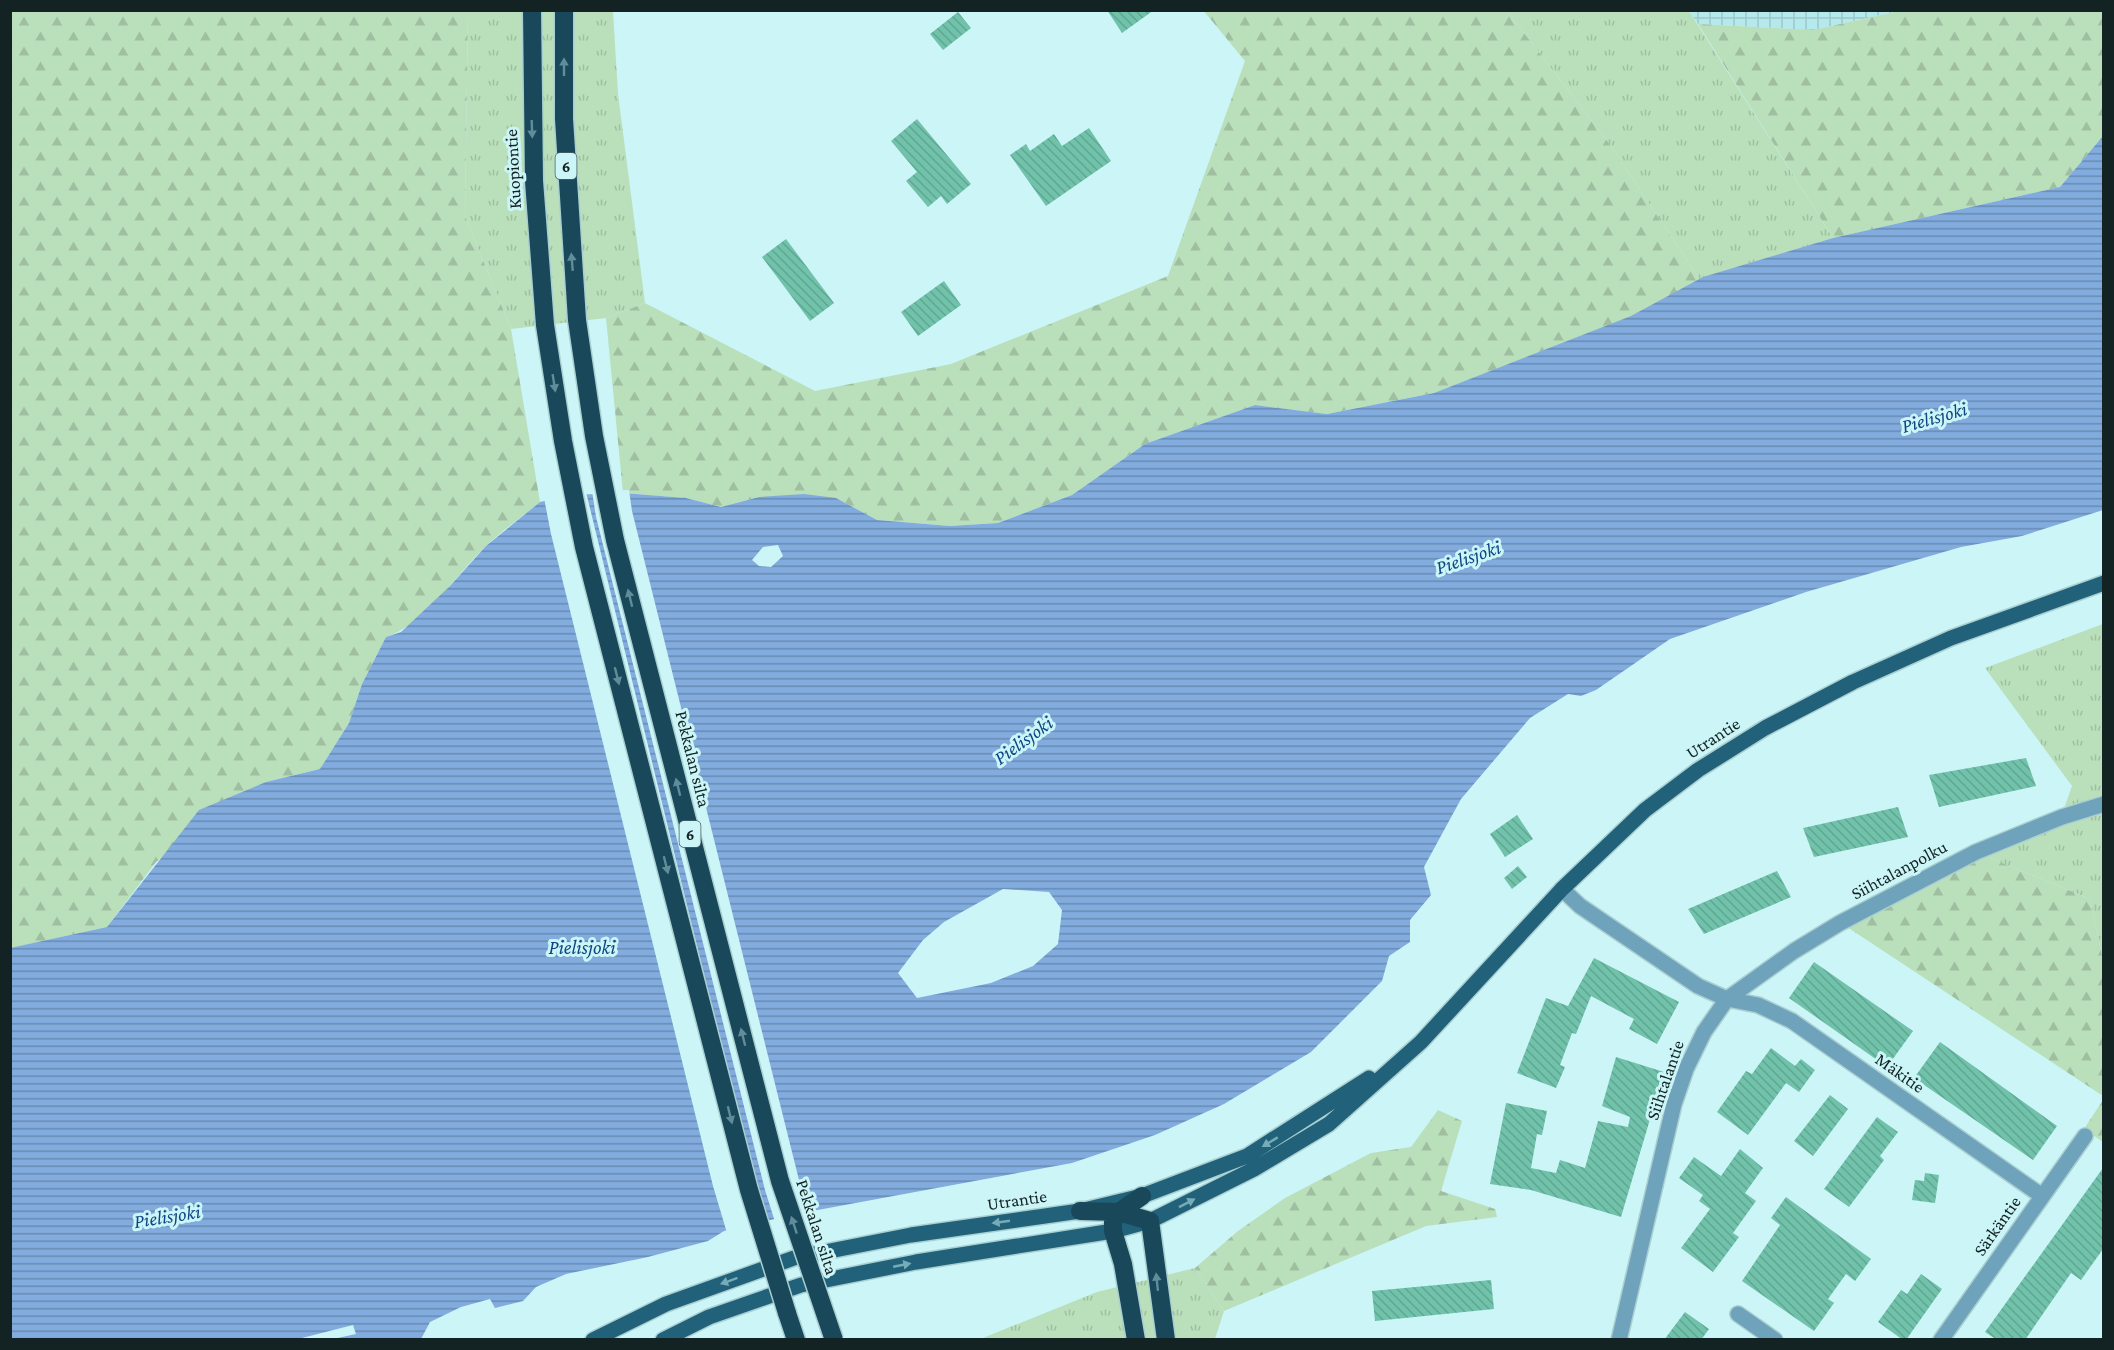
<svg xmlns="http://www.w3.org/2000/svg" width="2114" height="1350" viewBox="0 0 2114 1350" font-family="'Crimson Pro',serif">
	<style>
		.industrial { fill: url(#industrial-grid) }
		.grass { fill: url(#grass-tufts) }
		.forest { fill: url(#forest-firs) }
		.water { fill: url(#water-rules); fill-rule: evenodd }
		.pier { fill: #cbf5f7 }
		.building { fill: url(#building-back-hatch) }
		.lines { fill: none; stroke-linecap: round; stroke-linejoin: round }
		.minor-casing { stroke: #aacfd1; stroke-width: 18 }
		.major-casing { stroke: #aacfd1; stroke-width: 18 }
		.highway-casing { stroke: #aacfd1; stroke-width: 21 }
		.minor { stroke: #6ea3bb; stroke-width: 15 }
		.major { stroke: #21617a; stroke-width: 15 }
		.highway { stroke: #19485b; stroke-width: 18 }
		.highway-bridge-casing { stroke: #aacfd1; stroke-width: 21; stroke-linecap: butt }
		.highway-bridge { stroke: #19485b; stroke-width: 18 }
		.oneway { fill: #608d99 }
		.oneway2 { fill: #76abb8 }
		.labels { text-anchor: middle; stroke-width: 6; stroke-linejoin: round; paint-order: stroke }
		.shield { fill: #cbf5f7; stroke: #4a6163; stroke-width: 1.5 }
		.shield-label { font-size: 16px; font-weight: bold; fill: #132223 }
		.street-label { font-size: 18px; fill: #132223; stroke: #cbf5f7 }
		.water-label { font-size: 20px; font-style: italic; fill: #0e4583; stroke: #cbf5f7 }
	</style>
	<defs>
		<pattern id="industrial-grid" width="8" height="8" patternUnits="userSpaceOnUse" patternTransform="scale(1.5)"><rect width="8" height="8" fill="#b6e9ec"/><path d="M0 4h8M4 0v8" fill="none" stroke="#9cc8ca"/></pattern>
		<pattern id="grass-tufts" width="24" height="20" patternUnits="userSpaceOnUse" patternTransform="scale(1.5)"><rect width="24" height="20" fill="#badfbb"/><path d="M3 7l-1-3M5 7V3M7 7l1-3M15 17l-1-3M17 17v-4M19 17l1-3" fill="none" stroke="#9fbfa0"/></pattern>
		<pattern id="forest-firs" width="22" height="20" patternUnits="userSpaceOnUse" patternTransform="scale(1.5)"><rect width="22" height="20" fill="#badfbb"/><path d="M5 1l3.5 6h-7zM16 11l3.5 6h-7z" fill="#9fbfa0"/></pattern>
		<pattern id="water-rules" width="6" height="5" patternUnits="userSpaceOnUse" patternTransform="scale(1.5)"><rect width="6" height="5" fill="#82abde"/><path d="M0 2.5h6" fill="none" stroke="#698bb4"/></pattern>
		<pattern id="building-back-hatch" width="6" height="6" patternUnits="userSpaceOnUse" patternTransform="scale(1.5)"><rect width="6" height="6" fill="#71c2aa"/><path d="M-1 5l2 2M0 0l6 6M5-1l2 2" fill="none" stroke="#61a692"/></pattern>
	</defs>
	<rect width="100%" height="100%" fill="#cbf5f7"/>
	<!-- industrial -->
	<path class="industrial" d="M1689,11H1899L1813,30L1698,24Z"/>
	<!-- grass -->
	<path class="grass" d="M468,11H613L618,94L645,303L606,318L511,329L465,216Z
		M1507,11H1689L1833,238L1700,280L1608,142Z
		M2103,624V960L2090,899L1976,852L2061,817L2072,786L1985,668Z
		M1195,1268L1224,1311L1215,1339L978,1340L1097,1292Z"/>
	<!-- forest -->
	<path class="forest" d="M1203,10L1507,11L1608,142L1700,280L1632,316L1434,393L1327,414L1255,405L1145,444L1072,495L998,523L950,526L877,520L836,498L759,497L721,507L686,498L623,493L606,318L645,303L815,391L951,364L1168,276L1245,61Z
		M10,11H468L465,216L511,329L540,502C522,517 502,530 485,547C456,575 425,624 386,637L362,684L349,723L320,769L266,782L156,862L107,927L11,948Z
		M1899,11H2103V136L2060,187L1833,238L1698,24L1813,30Z
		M1976,852L2090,899L2103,960V1096L1841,923Z
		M2103,1100V1142L2084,1129Z
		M1438,1110L1462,1121L1441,1191L1495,1209L1497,1217L1426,1226L1224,1311L1195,1268L1238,1231L1285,1198L1371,1153L1411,1147Z"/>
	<!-- water -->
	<path class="water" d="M2103,136V510L2022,536L1961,547L1806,592L1670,639L1596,690L1581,696L1568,694L1530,718L1461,799L1424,867L1431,895L1410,920V942L1389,956L1382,981L1311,1052L1224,1104L1155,1135L1072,1163L796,1214L724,1231L708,1241L648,1257L566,1274L536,1287L523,1301L495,1308L490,1299L461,1307L430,1322L421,1339H11L10,948L107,927L199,810L266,782L320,769L349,723L362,684L386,637L401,632L450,586L486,546L540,502L570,495L623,493L686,498L721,507L759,497L804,494L836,498L877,520L950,526L998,523L1072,495L1145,444L1255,405L1327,414L1434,393L1631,316L1703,277L1833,238L2060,187ZM778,545L783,556L771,567L759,566L752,560L763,547ZM1003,889L1049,892L1062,910L1058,944L1033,966L991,983L917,998L898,973L923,940L944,922Z"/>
	<!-- pier -->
	<path class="pier" d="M629,490L632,511L799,1180L810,1214L775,1222L765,1190L596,517L592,491Z
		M570,492H586L753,1175L769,1223L727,1233L713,1186L551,534L544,498Z
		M353,1325L356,1334L333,1339H298Z"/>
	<!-- building -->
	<path class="building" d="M1107,10H1154L1122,33Z
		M958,12L971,28L943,50L930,34Z
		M917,119L971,184L947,204L941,196L928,207L906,181L917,172L891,141Z
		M1089,128L1111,161L1046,206L1010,155L1026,144L1030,151L1054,134L1062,146Z
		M786,239L834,303L810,321L762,257Z
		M944,281L961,305L918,336L901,312Z
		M2026,758L2036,786L1939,807L1929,775Z
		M1898,807L1908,837L1814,857L1803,828Z
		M1517,815L1533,839L1505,857L1490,834Z
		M1518,866L1527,877L1512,889L1504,878Z
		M1777,871L1791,897L1704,934L1688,909Z
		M1594,958L1679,1002L1657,1044L1629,1029L1634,1019L1591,996L1576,1034L1572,1033L1560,1065L1565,1067L1556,1088L1517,1073L1546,998L1568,1006Z
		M1814,962L1913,1031L1887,1067L1789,998Z
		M1940,1042L2057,1126L2033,1160L1914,1078Z
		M1771,1048L1795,1066L1801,1059L1815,1070L1799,1092L1786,1083L1748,1135L1717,1112L1746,1071L1752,1074Z
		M1616,1057L1664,1072L1621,1217L1531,1190L1490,1184L1506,1103L1547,1111L1542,1135L1537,1134L1531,1168L1556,1173L1560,1160L1585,1168L1598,1121L1628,1127L1630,1117L1602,1106Z
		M1830,1095L1848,1109L1813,1156L1794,1141Z
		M1877,1117L1898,1132L1880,1156L1884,1160L1849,1207L1824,1189Z
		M1740,1149L1763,1168L1745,1193L1756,1201L1733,1233L1739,1237L1713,1272L1681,1248L1710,1209L1699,1201L1703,1195L1679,1178L1694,1157L1721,1176Z
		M2103,1168V1249L2081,1280L2071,1273L2025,1340H1997L1985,1332Z
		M1925,1173L1939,1175L1935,1203L1912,1200L1915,1180L1924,1181Z
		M1786,1197L1871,1259L1855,1281L1846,1274L1828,1299L1834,1303L1814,1331L1742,1281L1780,1225L1771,1218Z
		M1921,1274L1942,1289L1906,1340H1903L1878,1322L1901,1290L1907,1294Z
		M1491,1280L1494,1309L1375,1321L1372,1291Z
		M1685,1312L1709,1329L1701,1340H1664Z"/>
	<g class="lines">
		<!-- minor casing -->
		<g class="minor-casing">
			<path id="minor" d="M1562,889L1580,906L1698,986L1727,999L1758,1005L1792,1021L2042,1196
				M1738,1314L1775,1340
				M1619,1340L1674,1104L1686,1069L1704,1032L1727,999L1794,951L1840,923L1976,852L2062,817L2104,804
				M1941,1340L2085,1136"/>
		</g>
		<!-- major casing -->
		<g class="major-casing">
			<path id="major" d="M593,1340L666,1304L794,1258L911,1235L1080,1211L1142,1196L1247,1156L1369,1078
				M663,1340L709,1317L801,1285L916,1262L1113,1231L1150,1221L1254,1169L1329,1124L1421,1042L1562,889L1645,810L1698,770L1765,728L1853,682L1951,638L2104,583"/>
		</g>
		<!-- highway casing -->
		<g class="highway-casing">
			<path id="highway" d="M532,10L534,181L545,325
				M564,10V119L577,320
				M1080,1211L1119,1212L1150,1221L1166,1340
				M787,1313L796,1340
				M1136,1340L1123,1264L1113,1231V1221L1119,1212L1142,1196"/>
		</g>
		<!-- minor -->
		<use href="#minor" class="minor"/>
		<!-- major -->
		<use href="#major" class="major"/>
		<!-- highway -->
		<use href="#highway" class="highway"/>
		<!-- highway-bridge casing -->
		<g class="highway-bridge-casing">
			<path id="highway-bridge" d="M577,320L594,436L615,540L780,1181L834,1340
				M545,325L563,441L584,547L749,1190L787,1313"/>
		</g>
		<!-- highway-bridge -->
		<use href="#highway-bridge" class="highway-bridge"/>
	</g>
	<!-- one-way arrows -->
	<defs><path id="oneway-solid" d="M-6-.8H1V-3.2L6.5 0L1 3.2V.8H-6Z" transform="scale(1.5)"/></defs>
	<g class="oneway">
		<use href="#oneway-solid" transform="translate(564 67) rotate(-90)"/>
		<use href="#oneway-solid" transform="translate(532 129) rotate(88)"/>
		<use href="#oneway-solid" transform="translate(572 262) rotate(-95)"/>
		<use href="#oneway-solid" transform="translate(554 383) rotate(81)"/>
		<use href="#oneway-solid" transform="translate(630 598) rotate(-104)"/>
		<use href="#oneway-solid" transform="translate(617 676) rotate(76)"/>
		<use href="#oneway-solid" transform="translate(678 787) rotate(-104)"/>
		<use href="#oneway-solid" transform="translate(666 865) rotate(76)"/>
		<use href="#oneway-solid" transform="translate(743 1037) rotate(-104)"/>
		<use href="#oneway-solid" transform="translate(730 1115) rotate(76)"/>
		<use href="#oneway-solid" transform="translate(794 1225) rotate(-108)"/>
		<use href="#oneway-solid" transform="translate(1157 1282) rotate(-96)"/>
	</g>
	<g class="oneway2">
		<use href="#oneway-solid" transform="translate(1270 1142) rotate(149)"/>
		<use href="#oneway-solid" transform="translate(1187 1203) rotate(-27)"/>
		<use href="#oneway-solid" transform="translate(1001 1222) rotate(172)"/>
		<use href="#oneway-solid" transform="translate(902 1265) rotate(-11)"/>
		<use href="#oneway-solid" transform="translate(729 1281) rotate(160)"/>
	</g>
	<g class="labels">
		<!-- shield labels -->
		<g class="shield">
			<rect x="555.5" y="153" width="21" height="26" rx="4.5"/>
			<rect x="679.5" y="821" width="21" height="26" rx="4.5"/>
		</g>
		<g class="shield-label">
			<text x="566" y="172">6</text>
			<text x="690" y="840">6</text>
		</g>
		<!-- street labels -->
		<g class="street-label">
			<text transform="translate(513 169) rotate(-93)" y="6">Kuopiontie</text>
			<text transform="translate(1713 738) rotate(-33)" y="6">Utrantie</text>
			<text transform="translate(693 759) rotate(76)" y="6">Pekkalan silta</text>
			<text transform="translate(1899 870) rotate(-28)" y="6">Siihtalanpolku</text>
			<text transform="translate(1900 1073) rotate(35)" y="6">Mäkitie</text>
			<text transform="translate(1665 1080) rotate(-71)" y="6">Siihtalantie</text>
			<text transform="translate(1017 1200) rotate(-8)" y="6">Utrantie</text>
			<text transform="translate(1997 1226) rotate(-55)" y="6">Särkäntie</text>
			<text transform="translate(817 1227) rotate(72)" y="6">Pekkalan silta</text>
		</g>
		<!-- water labels -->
		<g class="water-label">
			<text transform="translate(1934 417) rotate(-16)" y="7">Pielisjoki</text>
			<text transform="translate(1468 557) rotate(-19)" y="7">Pielisjoki</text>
			<text transform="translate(1023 740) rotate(-36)" y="7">Pielisjoki</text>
			<text x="582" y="954">Pielisjoki</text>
			<text transform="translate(167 1216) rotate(-9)" y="7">Pielisjoki</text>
		</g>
	</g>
	<!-- border -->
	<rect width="2114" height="1350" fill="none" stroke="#132223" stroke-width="24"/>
</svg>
